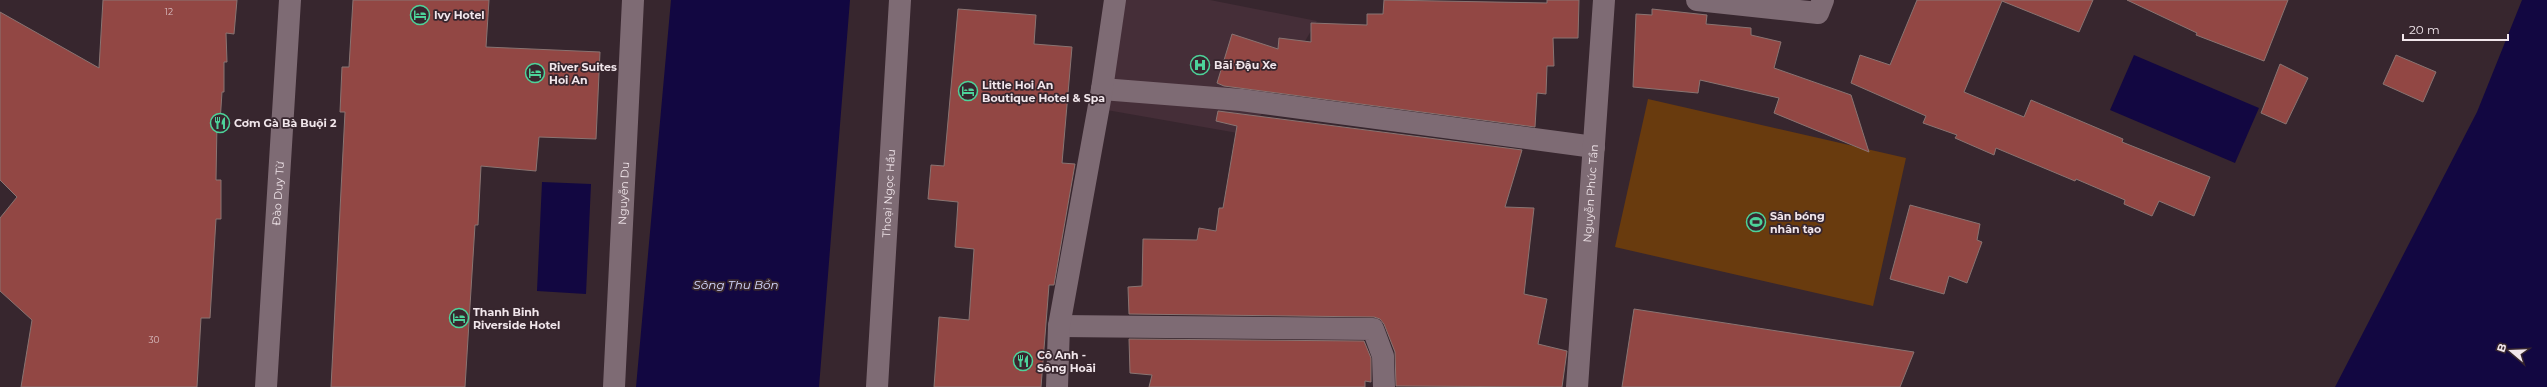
<svg xmlns="http://www.w3.org/2000/svg" width="2547" height="387" viewBox="0 0 2547 387" font-family="Montserrat,sans-serif">
	<style>
		.built { fill: #452e38 }
		.green { fill: #693b0e }
		.water { fill: #120741 }
		.building { fill: #924744; stroke: #897472 }
		.lines { fill: none; stroke-linecap: round; stroke-linejoin: round }
		.minor { stroke: #7e6b74; stroke-width: 22 }
		.labels { text-anchor: middle; stroke-width: 3.5; stroke-linejoin: round; paint-order: stroke }
		.number-label { font-size: 9px; fill: #d9bec1 }
		.poi-label { font-size: 11px; font-weight: bold; fill: #f1e6eb; stroke: #37262e; text-anchor: start }
		.street-label { font-size: 11px; fill: #f1e6eb; stroke: #37262e }
		.water-label { font-size: 12px; font-style: italic; fill: #d5d8ff; stroke: #37262e }
	</style>
	<rect width="100%" height="100%" fill="#37262e"/>
	<!-- built -->
	<path class="built" d="M1122,0H1210L1317,21L1249,135L1101,109Z"/>
	<!-- green -->
	<path class="green" d="M1648,99L1906,158L1873,306L1615,247Z"/>
	<!-- water -->
	<path class="water" d="M671,0H850L819,387H636Z
		M2522,0H2547V387H2335L2477,112Z
		M2134,55L2259,108L2235,163L2110,110Z
		M542,182L591,184L586,294L537,291Z"/>
	<!-- building -->
	<path class="building" d="M103,0H237L234,34L226,33L227,62H224V92H222L220,123H217L216,180H221V219H216L210,318H201L197,387H21L32,320L0,291V218L17,197L0,180V12L99,68Z
		M353,0H489L486,47L600,52L596,139L539,137L536,171L481,166L478,225H475L465,387H331L345,112H340L342,67H349Z
		M1384,0L1547,3V0H1579L1578,38H1553L1554,66H1547L1546,94L1537,93L1535,127L1224,86L1217,83L1232,34L1278,49L1279,38L1311,42V23L1367,25V14H1383Z
		M1917,0H2093L2079,32L2002,1L1964,92L2024,117L2031,100L2123,139L2122,142L2210,177L2194,216L2159,201L2152,216L2124,204L2125,200L2076,179L2075,181L1996,148L1994,155L1955,138L1957,135L1923,123L1926,116L1851,83L1860,55L1890,65Z
		M2127,0H2288L2264,61L2196,35L2197,33Z
		M958,9L1036,15L1034,44L1072,47L1062,163L1075,164L1054,285H1049L1041,387H934L939,317L969,320L974,249L955,247L958,202L928,199L931,165L944,166Z
		M1652,9L1707,15L1706,24L1751,28V35L1781,42L1774,68L1851,95L1869,152L1774,113L1779,98L1700,80L1698,93L1633,87L1636,14L1652,15Z
		M2396,55L2436,72L2423,102L2383,84Z
		M2280,64L2308,78L2286,124L2261,113Z
		M1218,111L1522,150L1505,207L1534,208L1524,294L1547,299L1538,344L1567,351L1562,387L1396,386L1395,352L1384,324L1380,319L1374,317L1129,314L1128,287L1142,286L1143,239L1197,240L1199,228L1216,231L1219,208H1223L1237,126L1216,121Z
		M1910,205L1980,224L1977,240L1982,242L1967,283L1949,276L1944,294L1890,279Z
		M1634,309L1914,352L1900,387H1622Z
		M1129,339L1364,341L1371,358V382L1365,381V387H1149L1152,375L1130,373Z"/>
	<g class="lines">
		<!-- minor -->
		<g class="minor">
			<path d="M1697,0L1818,13L1823,0"/>
			<path d="M1102,89L1241,100L1594,147"/>
			<path d="M1059,326L1373,329L1383,356L1384,387"/>
			<path id="s1" d="M266,387L290,0"/>
			<path id="s2" d="M614,387L633,0"/>
			<path id="s3" d="M877,387L900,0"/>
			<path d="M1057,387L1059,326L1102,89L1115,0"/>
			<path id="s4" d="M1577,387L1604,0"/>
		</g>
	</g>
	<!-- icons -->
	<defs>
		<g id="hotel-ring" transform="scale(1)"><circle r="9.5" fill="#37262e" stroke="#4dd39a" stroke-width="1.5"/><path d="M-6-4.5h1.5V1H6V5H4.5V3h-9V5H-6ZM-4 0a1.8 1.8 0 1 1 3.6 0ZM.5 0V-2.5h3Q6-2.5 6 0Z" fill="#4dd39a"/></g>
		<g id="hospital-ring" transform="scale(1)"><circle r="9.5" fill="#37262e" stroke="#4dd39a" stroke-width="1.5"/><path d="M-5-5h3v3.5h4V-5h3V5h-3V1.5h-4V5h-3Z" fill="#4dd39a"/></g>
		<g id="restaurant-ring" transform="scale(1)"><circle r="9.5" fill="#37262e" stroke="#4dd39a" stroke-width="1.5"/><path d="M-5-6h1v4h1v-4h1v4h1v-4h1v5L-1.5 .5V6h-2V.5L-5-1ZM5-6V6H3V1.5H1.5Q1.5-4 5-6Z" fill="#4dd39a"/></g>
		<g id="stadium-ring" transform="scale(1)"><circle r="9.5" fill="#37262e" stroke="#4dd39a" stroke-width="1.5"/><path d="M0-5a6.5 5 0 1 0 0 10a6.5 5 0 1 0 0-10ZM-3.5-1.8h7v3.6h-7Z" fill="#4dd39a"/></g>
	</defs>
	<g fill-rule="evenodd">
		<use href="#hotel-ring" x="420" y="15"/>
		<use href="#hospital-ring" x="1200" y="65"/>
		<use href="#hotel-ring" x="535" y="73"/>
		<use href="#hotel-ring" x="968" y="91"/>
		<use href="#restaurant-ring" x="220" y="123"/>
		<use href="#stadium-ring" x="1756" y="222"/>
		<use href="#hotel-ring" x="459" y="318"/>
		<use href="#restaurant-ring" x="1023" y="361"/>
	</g>
	<g class="labels">
		<!-- number labels -->
		<g class="number-label">
			<text x="169" y="15">12</text>
			<text x="154" y="343">30</text>
		</g>
		<!-- poi labels -->
		<g class="poi-label">
			<text x="434" y="19">Ivy Hotel</text>
			<text x="1214" y="69">Bãi Đậu Xe</text>
			<text x="549" y="71">River Suites<tspan x="549" dy="13">Hoi An</tspan></text>
			<text x="982" y="89">Little Hoi An<tspan x="982" dy="13">Boutique Hotel &amp; Spa</tspan></text>
			<text x="234" y="127">Cơm Gà Bà Buội 2</text>
			<text x="1770" y="220">Sân bóng<tspan x="1770" dy="13">nhân tạo</tspan></text>
			<text x="473" y="316">Thanh Binh<tspan x="473" dy="13">Riverside Hotel</tspan></text>
			<text x="1037" y="359">Cô Anh -<tspan x="1037" dy="13">Sông Hoāi</tspan></text>
		</g>
		<!-- street labels -->
		<g class="street-label">
			<text dy="4" stroke="none"><textPath href="#s4" startOffset="194">Nguyễn Phúc Tần</textPath></text>
			<text dy="4" stroke="none"><textPath href="#s1" startOffset="194">Đào Duy Từ</textPath></text>
			<text dy="4" stroke="none"><textPath href="#s2" startOffset="194">Nguyễn Du</textPath></text>
			<text dy="4" stroke="none"><textPath href="#s3" startOffset="194">Thoại Ngọc Hầu</textPath></text>
		</g>
		<!-- water labels -->
		<g class="water-label">
			<text x="736" y="289">Sông Thu Bồn</text>
		</g>
	</g>
	<!-- north arrow -->
	<g transform="translate(2511 351) rotate(289)" stroke="#37262e" stroke-width="3" paint-order="stroke">
	<path d="M0-3L7 15L0 10L-7 15Z" fill="#f1e6eb"/>
	<text y="-6" font-size="11" font-weight="bold" text-anchor="middle" fill="#f1e6eb">B</text>
	</g>
	<!-- scale -->
	<path d="M2403 34v6h105v-6" fill="none" stroke="#f1e6eb" stroke-width="2"/>
	<text x="2409" y="34" font-size="12" fill="#f1e6eb" stroke="#37262e" stroke-width="3" paint-order="stroke">20 m</text>
</svg>
